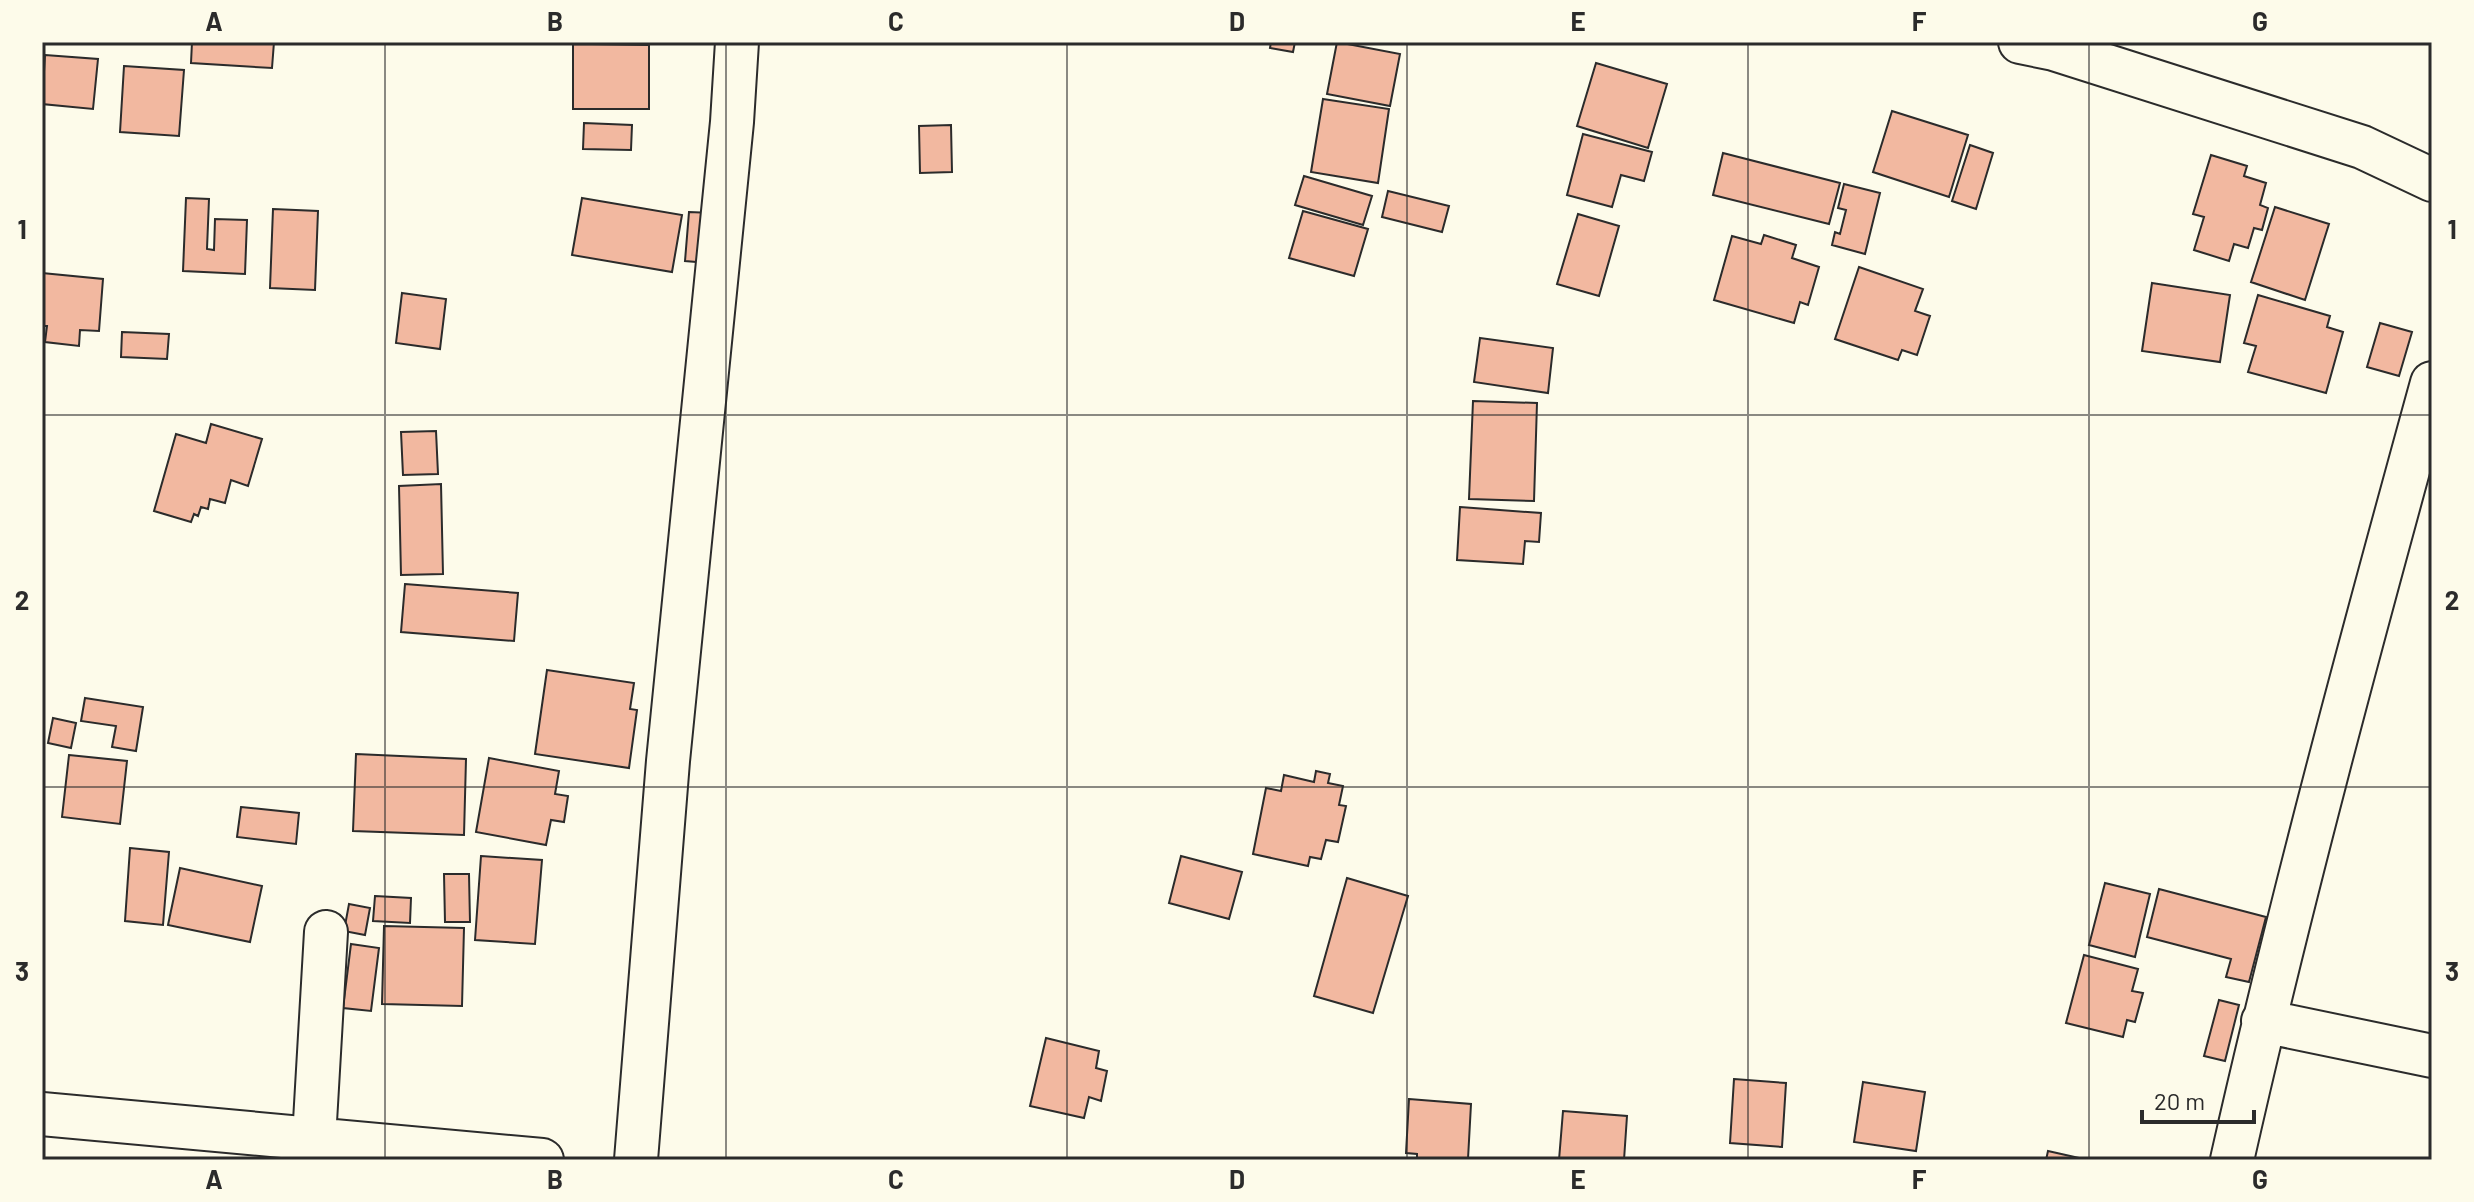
<svg xmlns="http://www.w3.org/2000/svg" width="2474" height="1202" viewBox="0 0 2474 1202" font-family="Barlow,sans-serif">
	<style>
		.building { fill: #f2b8a0; stroke: #2b2b2b; stroke-width: 2 }
		.lines { fill: none; stroke-linecap: round; stroke-linejoin: round }
		.minor-casing { stroke: #2b2b2b; stroke-width: 46 }
		.minor { stroke: #fdfbea; stroke-width: 42 }
		.grid { fill: none; stroke: #2b2b2b; stroke-width: 2; stroke-opacity: 0.55 }
		.neatline { fill: none; stroke: #2b2b2b; stroke-width: 3 }
		.grid-label { font-size: 26px; text-anchor: middle; font-weight: bold; fill: #2b2b2b }
	</style>
	<rect width="100%" height="100%" fill="#fdfbea"/>
	<!-- building -->
	<path class="building" d="M192,42H274L272,68L191,63Z
		M1271,42H1295L1293,52L1270,48Z
		M1337,42L1400,54L1390,106L1327,94Z
		M573,44L649,45V109H573Z
		M45,55L98,59L93,109L42,104Z
		M1596,63L1667,84L1648,148L1577,126Z
		M124,66L184,70L179,136L120,132Z
		M1323,99L1389,109L1378,183L1311,172Z
		M1892,111L1968,135L1949,197L1873,172Z
		M584,123L632,125L631,150L583,149Z
		M951,125L952,172L920,173L919,126Z
		M1583,134L1652,152L1644,181L1621,175L1612,207L1567,195Z
		M1970,145L1993,153L1976,209L1952,201Z
		M1723,153L1840,183L1829,224L1713,195Z
		M2211,155L2247,166L2244,176L2266,183L2260,205L2268,208L2262,230L2254,228L2248,248L2234,244L2229,261L2194,250L2204,217L2193,214Z
		M1304,176L1372,196L1363,225L1295,205Z
		M1844,184L1880,193L1865,254L1832,245L1835,232L1840,234L1846,210L1838,208Z
		M1388,191L1449,206L1442,232L1382,217Z
		M186,198L209,199L207,249L214,250L215,219L247,220L245,274L183,271Z
		M582,198L682,215L672,272L572,255Z
		M2275,207L2329,224L2305,300L2251,282Z
		M273,209L318,211L315,290L270,288Z
		M1303,211L1368,229L1354,276L1289,258Z
		M689,212L712,213L708,263L685,261Z
		M1578,214L1619,226L1599,296L1557,284Z
		M1764,235L1796,245L1792,258L1819,267L1808,305L1800,302L1794,323L1714,300L1732,236L1761,244Z
		M1859,267L1923,289L1915,311L1930,316L1917,355L1902,350L1898,360L1835,339Z
		M42,273L103,279L99,331L80,330L79,346L45,342L47,326H42Z
		M2152,283L2230,295L2220,362L2142,351Z
		M402,293L446,299L440,349L396,343Z
		M2258,295L2330,316L2327,327L2343,332L2326,393L2248,372L2256,346L2244,343Z
		M2380,323L2412,332L2399,376L2367,367Z
		M122,332L169,334L167,359L121,357Z
		M1480,338L1553,348L1548,393L1474,382Z
		M1473,401L1537,403L1534,501L1469,499Z
		M211,424L262,439L248,486L231,480L225,503L210,499L208,509L201,507L198,516L194,514L191,522L154,511L176,434L206,443Z
		M436,431L438,474L403,475L401,432Z
		M441,484L443,574L401,575L399,486Z
		M1460,507L1541,513L1539,542L1525,541L1523,564L1457,560Z
		M405,584L518,593L514,641L401,632Z
		M547,670L634,683L630,709L637,710L629,768L535,754Z
		M85,698L143,707L136,751L112,747L116,726L81,721Z
		M53,718L76,723L71,748L48,743Z
		M356,754L466,759L464,835L353,831Z
		M69,755L127,761L120,824L62,817Z
		M489,758L559,771L555,794L568,796L564,822L551,820L546,845L476,832Z
		M1316,771L1330,774L1328,783L1343,786L1339,805L1346,806L1338,842L1326,840L1321,859L1310,857L1308,866L1253,854L1266,788L1281,791L1284,775L1314,782Z
		M241,807L299,813L296,844L237,837Z
		M130,848L169,852L163,925L125,921Z
		M481,856L542,860L535,944L475,940Z
		M1181,856L1242,872L1229,919L1169,903Z
		M180,868L262,886L250,942L168,925Z
		M444,874H469L470,922H445Z
		M1347,878L1408,896L1373,1013L1314,996Z
		M2105,883L2150,894L2135,957L2089,945Z
		M2159,889L2266,917L2249,982L2226,977L2231,959L2147,937Z
		M375,896L411,898L410,923L373,921Z
		M349,904L370,908L365,935L344,931Z
		M384,926L464,928L462,1006L382,1004Z
		M351,944L379,948L371,1011L343,1008Z
		M2084,955L2138,969L2132,991L2143,993L2135,1022L2127,1020L2123,1037L2066,1023Z
		M2219,1000L2239,1005L2225,1061L2204,1056Z
		M1046,1038L1099,1051L1096,1068L1107,1071L1101,1101L1089,1097L1084,1118L1030,1106Z
		M1734,1079L1786,1083L1782,1147L1730,1143Z
		M1863,1082L1925,1092L1916,1151L1854,1142Z
		M1409,1099L1471,1104L1468,1159L1417,1160V1154L1406,1153Z
		M1563,1111L1627,1116L1624,1160H1559Z
		M2048,1151L2088,1160H2046Z"/>
	<g class="lines">
		<!-- minor casing -->
		<g class="minor-casing">
			<path id="minor" d="M2020,42L2054,49L2362,147L2432,180
				M2263,1021L2432,1056
				M42,1114L542,1160
				M314,1139L326,932
				M636,1160L668,761L732,122L737,42
				M2232,1160C2291,899 2361,641 2432,383"/>
		</g>
		<!-- minor -->
		<use href="#minor" class="minor"/>
	</g>
	<!-- grid -->
	<path class="grid" d="M385,42V1160M726,42V1160M1067,42V1160M1407,42V1160M1748,42V1160M2089,42V1160M42,415H2432M42,787H2432"/>
	<!-- border -->
	<rect width="2474" height="1202" fill="none" stroke="#fdfbea" stroke-width="88"/>
	<!-- scale -->
	<path d="M2142 1110v12h112v-12" fill="none" stroke="#2b2b2b" stroke-width="4"/>
	<text x="2154" y="1110" font-size="24" fill="#2b2b2b" stroke="#fdfbea" stroke-width="6" paint-order="stroke">20 m</text>
	<rect x="44" y="44" width="2386" height="1114" class="neatline"/>
	<g class="grid-label">
		<text x="214" y="31">A</text>
		<text x="555" y="31">B</text>
		<text x="896" y="31">C</text>
		<text x="1237" y="31">D</text>
		<text x="1578" y="31">E</text>
		<text x="1919" y="31">F</text>
		<text x="2260" y="31">G</text>
		<text x="22" y="239">1</text>
		<text x="2452" y="239">1</text>
		<text x="22" y="610">2</text>
		<text x="2452" y="610">2</text>
		<text x="22" y="981">3</text>
		<text x="2452" y="981">3</text>
		<text x="214" y="1189">A</text>
		<text x="555" y="1189">B</text>
		<text x="896" y="1189">C</text>
		<text x="1237" y="1189">D</text>
		<text x="1578" y="1189">E</text>
		<text x="1919" y="1189">F</text>
		<text x="2260" y="1189">G</text>
	</g>
</svg>
